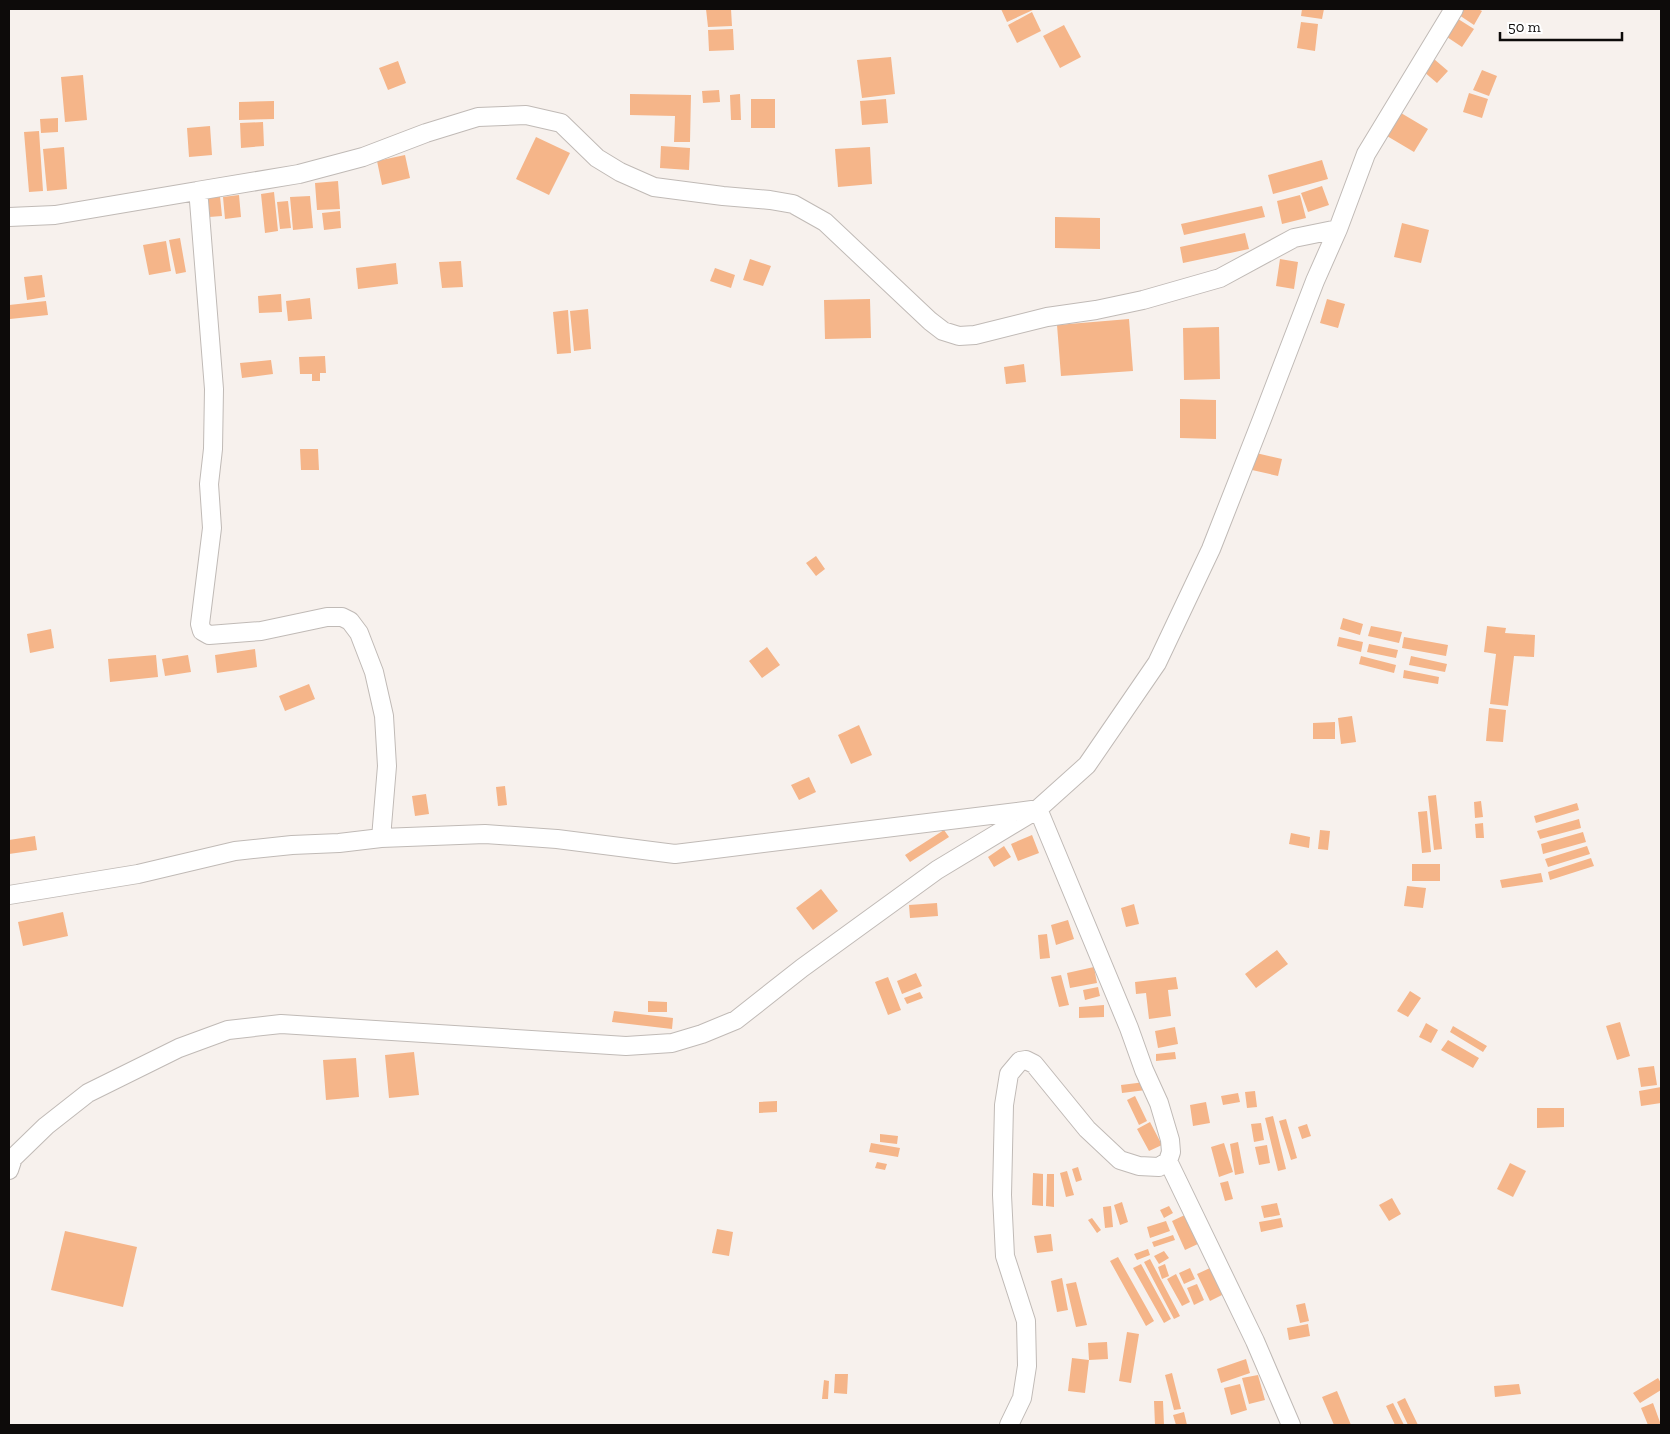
<svg xmlns="http://www.w3.org/2000/svg" width="1670" height="1434" viewBox="0 0 1670 1434" font-family="'Zilla Slab',serif">
	<style>
		.building { fill: #f5b589 }
		.lines { fill: none; stroke-linecap: round; stroke-linejoin: round }
		.street-casing { stroke: #c0bab6; stroke-width: 20 }
		.street { stroke: #fff; stroke-width: 18 }
	</style>
	<rect width="100%" height="100%" fill="#f7f1ed"/>
	<!-- building -->
	<path class="building" d="M706,9H731L732,26L708,27Z
		M1001,9H1035L1007,22Z
		M1302,9H1324L1322,19L1301,16Z
		M1458,9H1478L1482,11L1474,25L1456,13Z
		M1032,12L1041,31L1017,43L1008,25Z
		M1455,17L1474,29L1462,47L1444,35Z
		M1301,22L1318,24L1315,51L1297,48Z
		M1064,25L1081,57L1060,68L1043,36Z
		M733,29L734,50L709,51L708,30Z
		M891,57L895,94L862,98L857,60Z
		M1434,59L1448,71L1437,83L1423,71Z
		M398,61L406,83L388,90L379,68Z
		M1482,70L1497,76L1489,96L1473,90Z
		M83,75L87,120L65,122L61,77Z
		M719,90L720,102L703,103L702,91Z
		M1469,93L1488,99L1482,118L1463,112Z
		M630,94L691,95L690,142H674L675,116L630,115Z
		M740,94L741,120H731L730,95Z
		M751,99H775V128H751Z
		M886,99L888,123L862,125L860,101Z
		M274,101V119L239,120V102Z
		M1401,113L1428,129L1414,152L1387,136Z
		M58,118V132L41,133L40,119Z
		M263,122L264,146L241,148L240,123Z
		M210,126L212,155L189,157L187,128Z
		M39,131L43,191L29,192L24,132Z
		M536,137L570,153L549,195L516,179Z
		M661,146L690,148L689,170L660,168Z
		M64,147L67,189L47,191L43,149Z
		M870,147L872,184L838,187L835,149Z
		M405,155L410,178L382,185L377,161Z
		M1322,160L1328,179L1273,194L1268,175Z
		M338,181L340,209L317,210L315,183Z
		M1322,186L1329,205L1308,212L1301,193Z
		M274,192L278,231L265,233L261,194Z
		M239,195L241,217L225,219L223,197Z
		M1300,195L1306,218L1282,224L1277,201Z
		M220,196L222,216L209,217L207,197Z
		M310,196L313,228L293,230L290,197Z
		M288,201L291,228L280,229L277,202Z
		M1262,206L1265,217L1184,235L1181,224Z
		M340,211L341,228L324,230L322,213Z
		M1055,217L1100,218V249L1055,248Z
		M1402,223L1429,230L1421,263L1394,257Z
		M1245,233L1249,249L1183,263L1180,247Z
		M180,238L186,272L176,274L169,240Z
		M166,241L171,271L149,275L143,245Z
		M750,259L771,266L763,286L743,280Z
		M1280,259L1298,262L1294,289L1276,286Z
		M461,261L463,287L442,288L439,262Z
		M396,263L398,284L358,289L356,268Z
		M715,268L735,275L731,288L710,281Z
		M42,275L45,297L27,300L24,277Z
		M281,294L282,312L259,313L258,296Z
		M310,298L312,319L288,321L286,301Z
		M870,299L871,338L825,339L824,300Z
		M1327,299L1345,304L1338,328L1320,323Z
		M46,301L48,315L10,319L9,305Z
		M588,309L591,349L574,351L570,311Z
		M568,310L571,353L557,354L553,312Z
		M1129,319L1133,371L1061,376L1057,325Z
		M1219,327L1220,379L1184,380L1183,328Z
		M325,356L326,373H320V381H312V374H300L299,357Z
		M271,360L273,374L242,378L240,363Z
		M1024,364L1026,382L1006,384L1004,367Z
		M1180,399L1216,400V439L1180,438Z
		M300,449H318L319,470H301Z
		M1256,453L1282,459L1278,476L1252,470Z
		M816,556L825,569L816,576L806,563Z
		M1343,618L1363,624L1360,635L1340,629Z
		M1371,626L1402,632L1399,643L1368,636Z
		M1487,626L1506,628L1505,633L1535,635L1534,657L1514,656L1508,706L1490,704L1496,654L1484,652Z
		M51,629L54,648L30,653L27,634Z
		M1339,637L1363,642L1361,652L1337,646Z
		M1404,637L1448,645L1446,656L1402,648Z
		M1369,644L1398,650L1396,658L1367,652Z
		M767,647L780,665L762,678L749,661Z
		M255,649L257,667L217,673L215,655Z
		M156,655L158,677L110,682L108,659Z
		M188,655L191,672L165,676L162,659Z
		M1361,656L1396,665L1394,673L1359,664Z
		M1411,656L1447,664L1445,672L1409,665Z
		M1404,670L1439,677L1438,684L1403,678Z
		M309,684L315,699L285,711L279,696Z
		M1489,708L1506,710L1503,742L1486,741Z
		M1352,716L1356,742L1341,744L1338,718Z
		M1335,722V739H1313V723Z
		M859,725L872,755L851,764L838,735Z
		M809,777L816,792L799,800L791,785Z
		M505,786L507,805L498,806L496,787Z
		M426,794L429,814L415,816L412,796Z
		M1436,795L1442,849L1434,850L1428,796Z
		M1481,801L1483,817L1475,818L1474,802Z
		M1577,803L1579,810L1536,823L1534,816Z
		M1427,811L1431,852L1422,853L1418,812Z
		M1579,819L1581,828L1540,839L1537,831Z
		M1483,823L1484,838H1476L1475,824Z
		M944,830L949,837L910,862L905,855Z
		M1320,830L1330,831L1328,850L1318,849Z
		M1583,832L1586,842L1543,854L1541,844Z
		M1291,833L1310,837L1309,848L1289,844Z
		M1032,835L1039,853L1018,861L1011,844Z
		M35,836L37,850L9,854V840Z
		M1004,846L1011,857L994,867L988,857Z
		M1587,846L1590,854L1548,867L1545,859Z
		M1591,858L1594,866L1550,880L1548,872Z
		M1412,864H1440V881H1412Z
		M1541,873L1543,882L1502,888L1500,880Z
		M1407,886L1426,888L1423,908L1404,906Z
		M821,889L838,911L813,930L796,908Z
		M937,903L938,916L910,918L909,905Z
		M1134,904L1139,924L1126,927L1121,908Z
		M63,912L68,936L23,946L18,922Z
		M1068,920L1074,939L1056,945L1051,925Z
		M1047,934L1050,958L1040,959L1038,935Z
		M1277,950L1288,964L1256,988L1245,974Z
		M1094,967L1097,983L1070,988L1067,973Z
		M916,973L922,986L902,994L897,981Z
		M1061,975L1069,1005L1059,1007L1051,977Z
		M888,977L901,1010L888,1015L875,982Z
		M1176,977L1178,989L1168,990L1171,1016L1149,1019L1146,993L1136,994L1135,982Z
		M1098,987L1100,996L1085,1000L1083,990Z
		M1410,991L1421,998L1408,1017L1397,1011Z
		M920,992L923,998L907,1004L904,998Z
		M648,1001L667,1002V1012H648Z
		M1104,1005V1017L1079,1018V1007Z
		M614,1011L673,1018L672,1029L612,1022Z
		M1620,1022L1630,1056L1617,1060L1606,1026Z
		M1426,1023L1438,1030L1431,1043L1419,1037Z
		M1453,1026L1487,1046L1483,1052L1450,1032Z
		M1175,1027L1178,1044L1158,1048L1155,1031Z
		M1448,1040L1479,1058L1473,1068L1441,1050Z
		M414,1052L419,1095L389,1098L385,1055Z
		M1175,1052L1176,1059L1156,1061V1054Z
		M356,1058L359,1097L326,1100L323,1060Z
		M1654,1066L1657,1085L1641,1087L1638,1068Z
		M1145,1082L1146,1090L1122,1093L1121,1085Z
		M1661,1087V1103L1641,1106L1639,1091Z
		M1255,1091L1257,1107L1247,1108L1245,1092Z
		M1238,1093L1240,1102L1223,1105L1221,1096Z
		M1135,1096L1147,1121L1139,1125L1127,1100Z
		M777,1101V1112L759,1113V1102Z
		M1206,1102L1210,1123L1193,1126L1190,1105Z
		M1537,1108H1564V1127L1537,1128Z
		M1273,1116L1286,1169L1278,1171L1265,1118Z
		M1286,1119L1297,1158L1291,1160L1279,1121Z
		M1150,1122L1162,1145L1149,1151L1137,1129Z
		M1261,1123L1264,1140L1254,1142L1251,1124Z
		M1307,1124L1311,1136L1302,1139L1298,1127Z
		M880,1134L898,1136L897,1144L880,1142Z
		M1238,1142L1244,1173L1235,1175L1230,1144Z
		M871,1143L900,1148L898,1157L869,1152Z
		M1224,1143L1233,1172L1219,1177L1211,1147Z
		M1267,1145L1270,1163L1259,1165L1255,1147Z
		M877,1162L887,1164L885,1170L875,1168Z
		M1510,1163L1526,1171L1513,1197L1497,1189Z
		M1078,1167L1082,1180L1076,1182L1072,1169Z
		M1067,1171L1074,1195L1066,1197L1060,1173Z
		M1033,1173L1043,1174V1206L1032,1205Z
		M1047,1174H1054V1207L1046,1206Z
		M1228,1181L1233,1199L1225,1201L1220,1183Z
		M1392,1198L1401,1214L1389,1221L1379,1205Z
		M1122,1202L1128,1222L1120,1225L1114,1205Z
		M1277,1203L1280,1215L1264,1218L1261,1206Z
		M1111,1206L1113,1227L1105,1228L1103,1207Z
		M1169,1206L1173,1213L1164,1218L1160,1210Z
		M1187,1214L1200,1243L1185,1250L1172,1221Z
		M1092,1218L1101,1230L1097,1233L1088,1220Z
		M1281,1218L1283,1227L1261,1232L1259,1222Z
		M1166,1221L1170,1231L1150,1238L1147,1227Z
		M717,1229L733,1232L729,1256L712,1253Z
		M65,1231L137,1247L123,1307L51,1290Z
		M1051,1234L1053,1251L1037,1253L1034,1236Z
		M1173,1235L1175,1240L1154,1247L1152,1242Z
		M1148,1249L1150,1255L1137,1260L1134,1254Z
		M1164,1251L1169,1258L1159,1264L1154,1256Z
		M1118,1257L1154,1321L1146,1326L1110,1261Z
		M1150,1259L1180,1316L1174,1319L1144,1262Z
		M1141,1264L1171,1319L1164,1323L1133,1268Z
		M1165,1264L1169,1276L1162,1279L1158,1267Z
		M1190,1268L1195,1279L1184,1284L1179,1273Z
		M1210,1268L1224,1294L1210,1301L1197,1274Z
		M1176,1274L1190,1302L1182,1306L1167,1279Z
		M1062,1278L1068,1310L1057,1312L1051,1281Z
		M1076,1282L1087,1325L1076,1327L1066,1284Z
		M1197,1284L1204,1300L1194,1305L1187,1288Z
		M1305,1303L1309,1321L1300,1323L1296,1305Z
		M1308,1324L1310,1336L1289,1340L1287,1328Z
		M1127,1332L1139,1334L1131,1383L1119,1381Z
		M1107,1342L1108,1359L1089,1360L1085,1393L1068,1391L1072,1358L1089,1360L1088,1343Z
		M1246,1359L1250,1373L1221,1383L1217,1369Z
		M1172,1373L1181,1409L1174,1410L1165,1375Z
		M835,1374H848L847,1394L834,1393Z
		M1258,1375L1265,1400L1249,1404L1242,1378Z
		M1658,1378L1661,1383V1390L1640,1403L1633,1393Z
		M824,1380L829,1381L828,1399H822Z
		M1240,1384L1247,1410L1231,1415L1224,1388Z
		M1519,1384L1521,1394L1495,1397L1494,1386Z
		M1337,1391L1351,1425H1334L1322,1397Z
		M1405,1398L1418,1425H1408L1397,1402Z
		M1154,1401H1163L1164,1425H1155Z
		M1393,1403L1404,1425H1395L1386,1406Z
		M1653,1403L1661,1425H1648L1641,1408Z
		M1184,1412L1187,1425H1176L1173,1415Z"/>
	<g class="lines">
		<!-- street casing -->
		<g class="street-casing">
			<path id="street" d="M9,217L55,215L197,191
				M1338,229L1366,154L1454,9
				M381,838L387,766L384,716L374,672L359,633L350,621L342,617H327L261,631L209,635L202,631L200,624L212,528L209,484L213,449L214,389L199,201L197,191L299,174L363,157L426,133L478,117L526,115L561,123L597,158L620,172L654,187L723,196L770,200L793,204L825,222L930,321L943,331L959,336L975,335L1047,317L1096,310L1143,300L1220,278L1294,238L1338,229L1315,281L1262,419L1211,549L1157,663L1087,765L1038,809L1129,1028L1144,1070L1159,1103L1170,1140L1171,1152L1168,1161L1159,1167L1139,1166L1120,1160L1087,1129L1034,1064L1026,1060L1020,1061L1009,1074L1004,1105L1002,1195L1005,1256L1026,1321L1027,1366L1022,1398L1009,1425
				M9,895L138,874L235,851L292,845L339,843L381,838L485,834L557,839L675,854L1032,810
				M1168,1161L1255,1341L1291,1425
				M9,1170L13,1158L46,1126L88,1093L179,1048L228,1030L281,1024L626,1046L672,1043L702,1034L736,1020L802,968L937,870L1038,809"/>
		</g>
		<!-- street -->
		<use href="#street" class="street"/>
	</g>
	<!-- border -->
	<rect width="1670" height="1434" fill="none" stroke="#0d0b0a" stroke-width="20"/>
	<!-- scale -->
	<path d="M1500 32v8h122v-8" fill="none" stroke="#0d0b0a" stroke-width="2.5"/>
	<text x="1508" y="32" font-size="15" fill="#0d0b0a" stroke="#ffffff" stroke-width="4" paint-order="stroke">50 m</text>
</svg>
